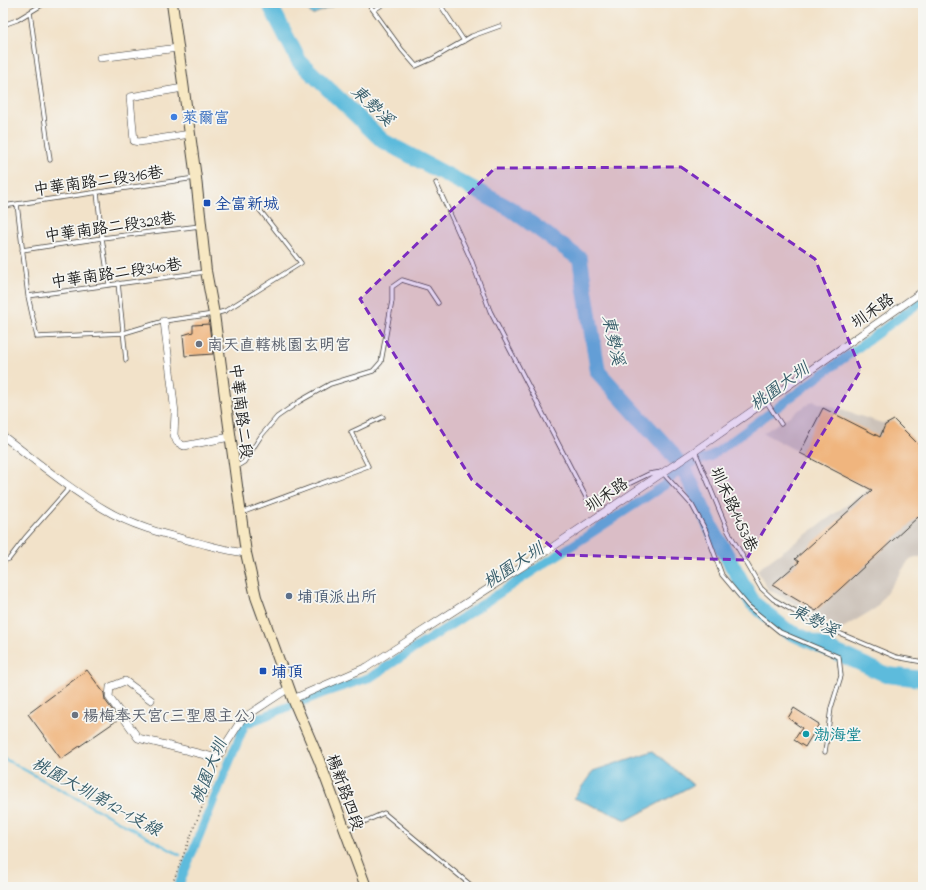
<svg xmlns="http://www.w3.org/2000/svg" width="926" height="890" viewBox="0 0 926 890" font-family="'Indie Flower','LXGW WenKai TC',sans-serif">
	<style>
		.industrial { fill: #ccc2b9 }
		.water { fill: #5dbbdc; stroke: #3c6c7c }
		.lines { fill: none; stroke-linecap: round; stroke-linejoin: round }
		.stream { stroke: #5dbbdc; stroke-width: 2.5 }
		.canal { stroke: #5dbbdc; stroke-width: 9 }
		.river { stroke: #5dbbdc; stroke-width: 16 }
		.building { fill: #f0b57e }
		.service-casing { stroke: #3c3a36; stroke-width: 5 }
		.minor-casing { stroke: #3c3a36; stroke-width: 8 }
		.secondary-casing { stroke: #3c3a36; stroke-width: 12 }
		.path { stroke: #3c3a36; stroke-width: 1.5; stroke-dasharray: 1 3; stroke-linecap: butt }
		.service { stroke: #fff; stroke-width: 3.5 }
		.minor { stroke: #fff; stroke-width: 7 }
		.secondary { stroke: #f7e8c3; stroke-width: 10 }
		.marked { fill: #7b2cbf; fill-opacity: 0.2; stroke: #7b2cbf; stroke-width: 3; stroke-dasharray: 8 5; stroke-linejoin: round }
		.shop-dot { fill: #3f7fe0; stroke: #f6f6f2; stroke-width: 1.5 }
		.transit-dot { fill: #1a4fb4; stroke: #f6f6f2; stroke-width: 1.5 }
		.worship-dot { fill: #6b7280; stroke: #f6f6f2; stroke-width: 1.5 }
		.service-dot { fill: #5c6f8a; stroke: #f6f6f2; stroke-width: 1.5 }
		.culture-dot { fill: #0f9aa8; stroke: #f6f6f2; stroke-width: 1.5 }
		.labels { text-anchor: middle; stroke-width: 3.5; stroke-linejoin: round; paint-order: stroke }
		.shop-label { font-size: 16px; fill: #366cbe; stroke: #f6f6f2; text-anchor: start }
		.street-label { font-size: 16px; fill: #1c1c1c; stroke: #f6f6f2 }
		.transit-label { font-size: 16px; fill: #164399; stroke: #f6f6f2; text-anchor: start }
		.worship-label { font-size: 16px; fill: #5b616d; stroke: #f6f6f2; text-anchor: start }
		.service-label { font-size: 16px; fill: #4e5e75; stroke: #f6f6f2; text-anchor: start }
		.culture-label { font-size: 16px; fill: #0d838f; stroke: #f6f6f2; text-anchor: start }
		.water-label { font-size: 17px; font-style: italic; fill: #365c69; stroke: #f6f6f2 }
	</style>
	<rect width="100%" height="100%" fill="#f6f6f2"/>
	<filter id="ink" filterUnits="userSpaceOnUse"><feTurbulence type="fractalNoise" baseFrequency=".025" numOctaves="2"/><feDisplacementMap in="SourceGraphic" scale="8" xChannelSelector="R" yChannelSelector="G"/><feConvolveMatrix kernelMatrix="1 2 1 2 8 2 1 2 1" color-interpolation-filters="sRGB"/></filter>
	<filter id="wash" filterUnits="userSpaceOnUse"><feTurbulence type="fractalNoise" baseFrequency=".012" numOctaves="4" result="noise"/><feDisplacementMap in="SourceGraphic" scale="16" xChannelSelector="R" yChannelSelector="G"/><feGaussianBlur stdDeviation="0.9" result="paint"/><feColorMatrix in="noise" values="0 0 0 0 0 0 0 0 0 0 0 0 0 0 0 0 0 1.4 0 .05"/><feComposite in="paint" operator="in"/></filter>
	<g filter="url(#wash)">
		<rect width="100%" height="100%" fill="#f2e2c9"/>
		<!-- industrial -->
		<path class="industrial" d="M813,401L882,423L894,420L923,449V556L909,560L876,608L841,629L768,589L757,570L869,489L763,433Z"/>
		<!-- water -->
		<path class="water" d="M304,3H340L312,15Z
			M653,751L693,785L627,820L574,798L593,771Z"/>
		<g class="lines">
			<!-- stream -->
			<path class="stream" d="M3,758L180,855
				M186,858L189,859"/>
			<!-- canal -->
			<path class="canal" d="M178,887L245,724L323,693L371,677L665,485C677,469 691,462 710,457L923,300"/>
			<!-- river -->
			<path class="river" d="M269,3L299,61L383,141L511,209L580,259L598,372L670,451L687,475L712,529L753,603L786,630L887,675L923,679"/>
		</g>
		<g id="blocks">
			<!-- building -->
			<path class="building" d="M209,324L213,354L185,356L183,335L193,332V325Z
				M823,408L880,437L885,425L894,420L923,449V522L918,517L816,611L772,585L799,562L795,559L872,490L800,453Z
				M87,670L104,693L105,700L119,719L61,759L28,714Z
				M794,708L819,724L805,747L794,740L802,728L788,718Z"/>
		</g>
	</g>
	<g filter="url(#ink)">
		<use href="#blocks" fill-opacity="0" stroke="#3c3a36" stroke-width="1"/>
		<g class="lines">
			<!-- service casing -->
			<g class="service-casing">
				<path id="service" d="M368,3L402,50L416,66L434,58L472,36L500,26
					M439,3L464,41
					M374,10L385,3
					M30,12L50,160
					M3,25L17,20L45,3
					M436,183L472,262L490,311L589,503L649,474L662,472L692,505L706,531L722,575L748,606L780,632L839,657L841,676L831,708L825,752
					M97,192L102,238L109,284
					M17,204L28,296L37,337L124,333L164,321L214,314L225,311L301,263L259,209
					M3,206L195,178
					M22,250L102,238L200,226
					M118,283L126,360
					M28,296L205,272
					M766,401L781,424
					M695,451L728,531L761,588L773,599L797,613L839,633L896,657L923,662
					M236,467L244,462L261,436L277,417L300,401L330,384L373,371L381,362L392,301V287L402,280L428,288L438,303
					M241,513L368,466L351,432L383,417
					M3,561L9,559L25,538L70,487
					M346,830L384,813L473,887"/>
			</g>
			<!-- minor casing -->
			<g class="minor-casing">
				<path id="minor" d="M100,58L178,48
					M183,88L130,97L134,141L139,142L190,134
					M164,321L175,413L174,435L177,442L184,446L230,437
					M3,436C36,461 68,488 104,509C132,526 164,534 195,542C212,546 228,551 246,553
					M293,699L367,667L545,552L695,451L923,291
					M151,700L125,681L110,687L109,697L138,738L217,758L242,719L289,688"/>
			</g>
			<!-- secondary casing -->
			<g class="secondary-casing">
				<path id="secondary" d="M172,3L196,178L206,271L214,314L246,553L256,597L293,699L319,760L366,887"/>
			</g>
			<!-- path -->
			<path class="path" d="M171,887L218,766"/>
			<!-- service -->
			<use href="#service" class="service"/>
			<!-- minor -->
			<use href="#minor" class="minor"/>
			<!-- secondary -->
			<use href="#secondary" class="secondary"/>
		</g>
	</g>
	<!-- marked area -->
	<path class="marked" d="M681,167L815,259L861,370L746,560L561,555L472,480L360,299L495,168Z"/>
	<!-- markers -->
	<circle class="shop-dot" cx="174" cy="117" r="4"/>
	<g class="transit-dot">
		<rect x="203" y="199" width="8" height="8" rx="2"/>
		<rect x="259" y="667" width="8" height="8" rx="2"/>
	</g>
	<g class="worship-dot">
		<circle cx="199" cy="344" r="4"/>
		<circle cx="75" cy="715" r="4"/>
	</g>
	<circle class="service-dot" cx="289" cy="596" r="4"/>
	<circle class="culture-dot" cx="806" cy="734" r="4"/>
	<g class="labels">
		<!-- shop labels -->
		<g class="shop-label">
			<text x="182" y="123">萊爾富</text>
		</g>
		<!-- street labels -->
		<g class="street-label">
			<text transform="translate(98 180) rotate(-8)" y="6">中華南路二段316巷</text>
			<text transform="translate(110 226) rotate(-8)" y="6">中華南路二段328巷</text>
			<text transform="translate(116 272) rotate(-8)" y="6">中華南路二段340巷</text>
			<text transform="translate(872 310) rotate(-35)" y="6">圳禾路</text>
			<text transform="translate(242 411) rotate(83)" y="6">中華南路二段</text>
			<text transform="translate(606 494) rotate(-34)" y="6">圳禾路</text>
			<text transform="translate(735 509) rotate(65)" y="6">圳禾路1453巷</text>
			<text transform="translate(346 792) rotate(70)" y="6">楊新路四段</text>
		</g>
		<!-- transit labels -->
		<g class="transit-label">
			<text x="215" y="209">全富新城</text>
			<text x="271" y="677">埔頂</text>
		</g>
		<!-- worship labels -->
		<g class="worship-label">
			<text x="207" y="350">南天直轄桃園玄明宮</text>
			<text x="83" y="721">楊梅奉天宮(三聖恩主公)</text>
		</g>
		<!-- service labels -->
		<g class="service-label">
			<text x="297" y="602">埔頂派出所</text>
		</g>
		<!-- culture labels -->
		<g class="culture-label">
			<text x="814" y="740">渤海堂</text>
		</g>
		<!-- water labels -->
		<g class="water-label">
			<text transform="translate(373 105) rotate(43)" y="6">東勢溪</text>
			<text transform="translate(614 340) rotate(78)" y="6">東勢溪</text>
			<text transform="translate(779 386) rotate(-36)" y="6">桃園大圳</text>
			<text transform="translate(513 565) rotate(-33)" y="6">桃園大圳</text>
			<text transform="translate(815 620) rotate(27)" y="6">東勢溪</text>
			<text transform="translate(208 771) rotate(-68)" y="6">桃園大圳</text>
			<text transform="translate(97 796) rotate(29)" y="6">桃園大圳第12-1支線</text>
		</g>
	</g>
	<!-- margin -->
	<rect width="926" height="890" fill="none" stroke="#f6f6f2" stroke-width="16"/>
</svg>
